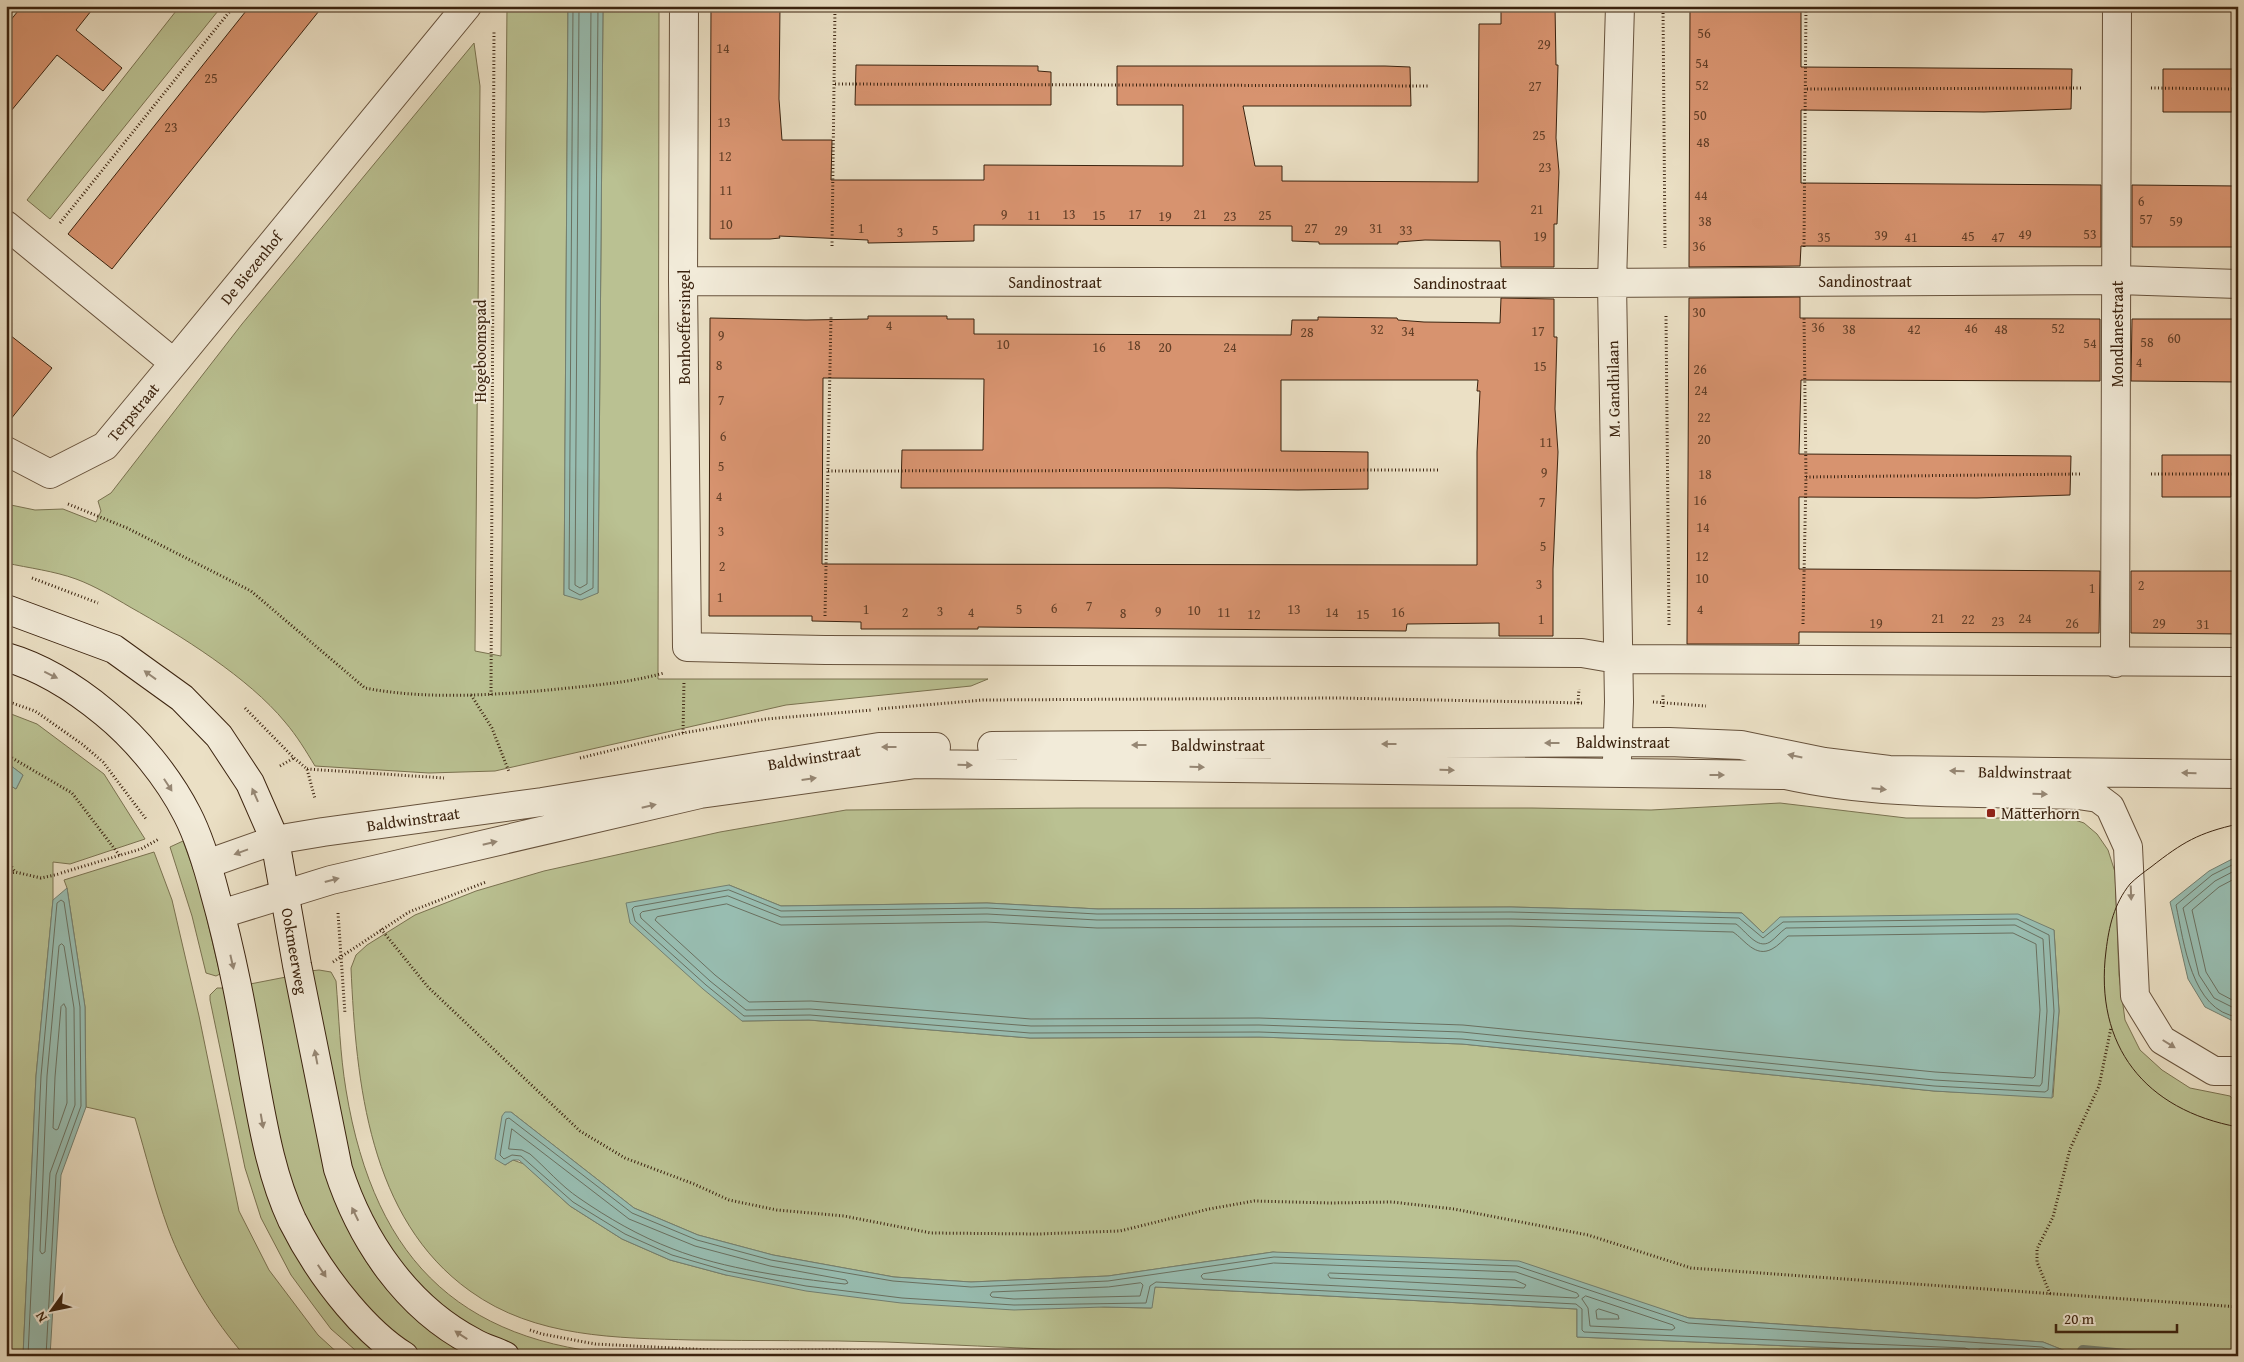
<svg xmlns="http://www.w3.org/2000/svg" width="2244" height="1362" viewBox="0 0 2244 1362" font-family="'Gentium Book Plus',serif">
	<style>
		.green { fill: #bac192; stroke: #7a7250; fill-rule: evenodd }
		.water { fill: #98bdb1; stroke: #737f70 }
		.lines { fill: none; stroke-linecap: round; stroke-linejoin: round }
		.shore { stroke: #6a7060; stroke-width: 1 }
		.stream { stroke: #737f70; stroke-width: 12 }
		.building { fill: #d7936f; stroke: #3b230f; fill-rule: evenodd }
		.street-casing { stroke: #67523c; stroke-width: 30 }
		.secondary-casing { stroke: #3b230f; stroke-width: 30 }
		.path { stroke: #3b230f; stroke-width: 3; stroke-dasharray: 1 2.5; stroke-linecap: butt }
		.street { stroke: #f2ebd9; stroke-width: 28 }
		.secondary { stroke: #f2ebd9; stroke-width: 28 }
		.tram { stroke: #3b230f; stroke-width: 1 }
		.oneway { fill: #968774 }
		.poi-dot { fill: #8f2418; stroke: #f2ebd9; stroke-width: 2 }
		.labels { text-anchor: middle; stroke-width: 4; stroke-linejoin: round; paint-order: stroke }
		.number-label { font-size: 14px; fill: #623f27 }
		.street-label { font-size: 16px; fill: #3b230f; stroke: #f2ebd9 }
		.poi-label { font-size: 16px; fill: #3b230f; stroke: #f2ebd9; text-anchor: start }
	</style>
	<rect width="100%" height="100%" fill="#ebe0c5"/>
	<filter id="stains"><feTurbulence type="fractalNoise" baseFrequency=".004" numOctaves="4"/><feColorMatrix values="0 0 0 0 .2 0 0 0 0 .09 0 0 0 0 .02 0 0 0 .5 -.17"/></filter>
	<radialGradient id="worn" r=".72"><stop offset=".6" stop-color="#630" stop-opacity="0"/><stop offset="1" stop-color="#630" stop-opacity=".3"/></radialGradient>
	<!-- green -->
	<path class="green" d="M180,6H222L50,219L27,200Z
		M507,6H568L564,595L598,593L603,6H659L658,679H988L971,686L786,705L495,771L429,773L315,766C306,751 297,736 285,722C249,678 180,635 130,607C113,597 95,586 76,579C54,571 29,568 6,563V504L35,510L63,509L96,522L101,511L98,501L111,493L242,324L474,43L480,86L475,651L501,656Z
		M6,712L37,724L104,774L145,839L70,864L53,862V900L36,1076L23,1356H6V783L16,789L23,775L6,762Z
		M1780,803L1906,818H2069L2084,823L2097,834L2108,850L2115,872L2119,975L2125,1020L2140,1050L2162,1070L2190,1088L2230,1096L2238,1105V1356H2078L2043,1342L1689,1318L1627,1299L1273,1252L1108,1276L971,1282L894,1277L773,1255L698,1235L634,1208L511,1112L505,1165L513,1160L524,1164L570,1206L622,1239L670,1260L726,1275L1104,1307L1151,1308L1155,1287L1577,1309V1337L2026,1356C1768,1356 1510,1359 1253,1356C1131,1354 1008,1347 886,1342C822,1340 757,1341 693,1340C617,1338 535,1338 470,1291C369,1219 356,1082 351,968L356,955L367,945L415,915L476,891L544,871L720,832L846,810L1081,808H1532L1651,810ZM729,885L781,906L987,903L1098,909L1511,907L1742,913L1763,933L2054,930L2059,1011L2053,1097L1934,1091L1462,1044L1259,1037L1030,1038L809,1020L742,1021Z
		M183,841L199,885L220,974L216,976L206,973L192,916L170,847Z
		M154,852L172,900L199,1016L239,1211L269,1270L318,1335L341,1356H245C214,1321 184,1272 168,1228C155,1192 146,1155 135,1118L86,1107L85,1007L67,888L64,880Z
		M319,970L331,972L336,981C339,1017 340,1054 346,1090C375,1266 466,1349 645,1356L533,1355L508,1347L436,1305L386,1247L350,1171L310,971Z
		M286,977L322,1155C343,1243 388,1311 469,1356H424L415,1351L375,1319L321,1251L283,1170L245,985Z
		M217,988H223L279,1223C306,1277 337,1317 382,1356H362L331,1329L313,1305L291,1275L261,1218L245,1168L210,1000V995Z"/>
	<!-- water -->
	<path class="water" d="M568,6H603L598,593L581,600L564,595Z
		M6,762L23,775L16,789L6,783Z
		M2238,856V1021H2233L2205,1007L2188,979L2170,902L2209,871Z
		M729,885L781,906L987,903L1098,909L1511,907L1742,913L1763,933L1780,917L2018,914L2054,930L2059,1011L2052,1098L1934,1091L1462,1044L1259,1037L1030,1038L809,1020L742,1021L703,989L630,923L626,903Z
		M67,888L85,1007L86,1107L61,1175L50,1356H23L36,1076L53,900Z
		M505,1112H511L634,1208L698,1235L773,1255L894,1277L971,1282L1108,1276L1273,1252L1519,1261L1689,1318L2043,1342L2078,1356H2026L1577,1337V1309L1155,1287L1152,1308L1104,1307L1014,1310L901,1303L806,1291L726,1275L670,1260L622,1239L570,1206L519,1160H513L505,1165L495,1159L502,1116Z"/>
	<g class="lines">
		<!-- shore -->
		<path class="shore" d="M573,6L569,589L580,595L593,588L598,6
			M579,6L575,585L580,588L587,584L591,6
			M2238,862L2212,875L2176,905C2184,942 2191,1011 2238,1017
			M2238,869L2215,881L2183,908L2199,975L2214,998L2238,1010
			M2238,877L2219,887L2192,910L2206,972L2219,993L2238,1003
			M729,890L781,911L987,908L1097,914L1511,912L1739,918L1763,938L1783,922L2017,919L2049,935L2054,1011L2048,1090L2045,1092L1934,1086L1462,1039L1259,1032L1030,1033L810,1015L744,1016L706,985L635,921L632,909L634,907Z
			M728,896L781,917L987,914L1097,920L1511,919L1736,924C1746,931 1757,950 1770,942C1776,938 1780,932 1786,928L2015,925L2043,939L2047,1011L2042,1083L2040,1086L1934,1080L1462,1032L1259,1025L1031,1026L810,1009L746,1010L710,981L641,918L640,914L642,912Z
			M727,904L781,925L986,922L1097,928L1511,926L1733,932C1745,940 1755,958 1772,949C1778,946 1783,940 1788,936L2013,933L2036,944L2040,1010L2035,1076L2033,1078L1935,1072L1463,1025L1259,1018L1031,1019L811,1001L749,1002L715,975L655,920L657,917Z
			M62,944L64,946L74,1008L75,1105L50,1173L45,1252L42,1254L40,1251L47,1076L59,946Z
			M64,1004L66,1008L67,1103L58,1129L56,1130L53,1128L55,1077L61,1007Z
			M512,1129L629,1219L695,1246L770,1266L846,1280L848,1283L845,1284C791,1278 724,1269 673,1249C639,1236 608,1218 579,1198C561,1186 546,1168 530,1154L522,1150L509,1149Z
			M1274,1263L1516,1272L1577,1293L1579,1296L1576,1298L1203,1279L1201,1276L1203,1274Z
			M1330,1273L1515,1280L1526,1285L1524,1288L1330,1278L1328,1275Z
			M1141,1283L1143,1285L1140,1296L1014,1299L992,1297L990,1295L992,1292L1108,1287Z
			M1586,1296L1673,1325L1675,1328L1672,1330L1590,1326L1588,1308L1582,1299Z
			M1599,1309L1618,1315L1619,1319H1597L1596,1311Z
			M28,1356L41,1076L57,903L61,900L64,902L80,1007L81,1106L56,1175L46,1356
			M1971,1356L1970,1350L1965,1348L1584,1332L1582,1330V1309L1576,1304L1156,1282L1150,1286L1146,1303L1014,1305L902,1298L806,1286L727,1271L672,1255L625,1234L573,1202L521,1156L512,1155L504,1159L500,1155L506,1119L509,1118L632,1213L697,1240L771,1260L893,1281L971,1287L1108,1281L1274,1257L1517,1266L1688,1323L2042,1347L2065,1356
			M1978,1356L1977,1351L1980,1349L2040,1353L2048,1356"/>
		<!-- stream -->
		<path class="stream" d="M2083,1351L2137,1356"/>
	</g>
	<!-- building -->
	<path class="building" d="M22,6H95L76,30L122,68L103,91L57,55L6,117V26Z
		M250,6H323L112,269L68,234Z
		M711,6H780L779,99L782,140H832L831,180H984V165L1183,166V105H1117V66H1385L1410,67L1411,106H1243L1255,166H1282V181L1478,182L1479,24H1501V6H1555L1556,65H1558L1556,138L1559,172L1557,224H1554V267H1501L1500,241L1425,240L1398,242V244H1319V242L1292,241V226L974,225V241L868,243V240L779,236L780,238L770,239H710Z
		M1690,6H1801V67L2072,69L2071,109L1984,112L1801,110V183L2101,185V247L1801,246L1800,266L1689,267Z
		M856,65L1038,66V71L1051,72V105H855Z
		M2163,69H2233L2232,112H2163Z
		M2132,185L2238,186V247H2132Z
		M1800,297V318L2100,319V381L1801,380L1799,454L2071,456L2070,495L1977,498L1799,497V569L2100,571L2099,633L1799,632V644H1687L1689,298Z
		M1501,298L1554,299V337H1557L1555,409L1558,452L1553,569V636H1499V623L1407,624L1406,631L978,627V629H861V622L812,621V616H709L710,318L806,320L868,319V316H947V319H974V334L1291,335L1292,320H1318V317L1397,318L1398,320L1424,322L1500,323ZM823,378L984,379L983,450H902L901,488H1167L1298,490L1368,489V452L1281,451V380H1478L1477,391H1480L1477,452V565L822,564Z
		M2132,319H2238V382L2131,381Z
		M6,332L52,368L6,425Z
		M2162,455H2231V497H2162Z
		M2131,571H2238V634L2131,633Z"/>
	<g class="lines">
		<!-- street casing -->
		<g class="street-casing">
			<path id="street" d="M684,6L683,281L687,647L825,650L1582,653L1617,659L2238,662
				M6,225L174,363L467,6
				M683,281L1584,283L2118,280L2238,284
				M6,451L50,474L105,446L174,363
				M2115,663L2117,6
				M992,746L1669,742L1741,745L1824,762L1889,770L2238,774
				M1617,760L1619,702L1612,283L1620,6
				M207,864L275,840L323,832L542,802L879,747H936
				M221,914L331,880L700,794L916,764L1786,775C1881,796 1980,792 2078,795L2098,798L2110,807L2128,847L2135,996L2162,1040L2214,1071H2238"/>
		</g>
		<!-- secondary casing -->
		<g class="secondary-casing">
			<path id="secondary" d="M6,609L114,649L182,698L219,736L250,783L275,840L297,965L338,1169C361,1240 406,1307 473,1342C483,1348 495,1351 505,1356
				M6,657C44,668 75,688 105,713C137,739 168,777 187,814C200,839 208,867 215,894C232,954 243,1015 254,1077C263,1125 271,1175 292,1220C307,1250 326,1279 348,1305C364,1324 383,1343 404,1356"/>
		</g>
		<!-- path -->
		<path class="path" d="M1663,6L1665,248
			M835,84L1430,86
			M2151,88L2238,89
			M1807,89L2082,88
			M60,223L234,6
			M832,246L835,6
			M1804,247L1806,6
			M1666,316L1669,625
			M828,471L1439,470
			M2151,474H2238
			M1806,477L2080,474
			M68,504L127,528L251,591L365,688C426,700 497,695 559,689C596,685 628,683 664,673
			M32,578L98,603
			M825,616L831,317
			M1803,624L1806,477L1804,316
			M471,695L492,728L509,772
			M491,695L494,31
			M6,701L35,711L82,744L103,762L146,819
			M1653,702L1706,706
			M1578,703L1579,689
			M1663,707V693
			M245,708L294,758L307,769L315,799
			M878,709L983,700L1338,698L1584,703
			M683,733L684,681
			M6,756L7,755L72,793L120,856
			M580,758L683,733L766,719L872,710
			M280,766L294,758
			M307,769L444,778
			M6,858L15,872
			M61,873L141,849L159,839
			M6,874L15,872L41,878L59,874
			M338,913L345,1014
			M381,929L428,987L580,1131L625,1158L694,1184L729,1200L777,1210L844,1216L931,1233L1038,1234L1120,1231L1209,1209L1254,1201L1330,1203L1392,1202L1454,1209L1588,1235L1691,1268L2238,1307
			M333,962L409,912L486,882
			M2050,1294L2037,1262V1249L2053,1217L2070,1149L2099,1086L2111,1028
			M530,1330L542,1334L595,1344L634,1346L731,1351L834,1350L1072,1356"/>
		<!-- street -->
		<use href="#street" class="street"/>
		<!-- secondary -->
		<use href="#secondary" class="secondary"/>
		<!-- tram -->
		<path class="tram" d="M2238,824C2198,833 2183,842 2151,867C2144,872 2136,878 2130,884C2114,904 2109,926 2106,951C2094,1046 2145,1110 2238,1127"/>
	</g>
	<!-- one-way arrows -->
	<defs><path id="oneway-solid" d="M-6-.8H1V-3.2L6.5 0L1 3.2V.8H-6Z" transform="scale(1.25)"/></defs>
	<g class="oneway">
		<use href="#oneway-solid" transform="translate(51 675) rotate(26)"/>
		<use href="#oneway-solid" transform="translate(150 675) rotate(-144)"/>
		<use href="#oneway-solid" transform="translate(1552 743) rotate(180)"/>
		<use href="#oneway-solid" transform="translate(1389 744) rotate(180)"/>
		<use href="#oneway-solid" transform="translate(1139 745) rotate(180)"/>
		<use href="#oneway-solid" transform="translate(889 747) rotate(180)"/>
		<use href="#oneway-solid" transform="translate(1795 756) rotate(-168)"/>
		<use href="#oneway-solid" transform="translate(965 765) rotate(1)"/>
		<use href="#oneway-solid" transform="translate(1197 767) rotate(1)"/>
		<use href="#oneway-solid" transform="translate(1447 770) rotate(1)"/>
		<use href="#oneway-solid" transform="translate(1957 771) rotate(-179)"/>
		<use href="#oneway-solid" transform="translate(2189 773) rotate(-179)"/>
		<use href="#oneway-solid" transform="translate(1717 775)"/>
		<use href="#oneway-solid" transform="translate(809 779) rotate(-8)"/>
		<use href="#oneway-solid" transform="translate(168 785) rotate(57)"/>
		<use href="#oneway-solid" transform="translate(1879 789) rotate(5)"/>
		<use href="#oneway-solid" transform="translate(2040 794) rotate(2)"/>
		<use href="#oneway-solid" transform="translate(255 795) rotate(-114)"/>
		<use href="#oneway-solid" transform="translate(649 806) rotate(-13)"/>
		<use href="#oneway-solid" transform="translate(490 843) rotate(-13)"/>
		<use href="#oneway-solid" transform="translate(241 852) rotate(160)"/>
		<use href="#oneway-solid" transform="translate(332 880) rotate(-15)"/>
		<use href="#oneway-solid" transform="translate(2131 893) rotate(88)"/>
		<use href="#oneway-solid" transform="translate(232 962) rotate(77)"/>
		<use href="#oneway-solid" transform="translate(2169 1044) rotate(32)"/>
		<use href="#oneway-solid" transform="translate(316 1057) rotate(-101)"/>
		<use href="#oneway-solid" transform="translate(262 1121) rotate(80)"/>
		<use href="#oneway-solid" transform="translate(355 1214) rotate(-116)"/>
		<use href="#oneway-solid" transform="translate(322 1271) rotate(56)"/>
		<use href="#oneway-solid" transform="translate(461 1335) rotate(-147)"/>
	</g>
	<!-- markers -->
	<rect class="poi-dot" x="1986" y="808" width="10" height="10" rx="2.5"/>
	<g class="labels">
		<!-- number labels -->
		<g class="number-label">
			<text x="1704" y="38">56</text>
			<text x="1544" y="49">29</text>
			<text x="723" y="53">14</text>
			<text x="1702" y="68">54</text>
			<text x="211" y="83">25</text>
			<text x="1702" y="90">52</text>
			<text x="1535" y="91">27</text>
			<text x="1700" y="120">50</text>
			<text x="724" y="127">13</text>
			<text x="171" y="132">23</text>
			<text x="1539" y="140">25</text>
			<text x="1703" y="147">48</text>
			<text x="725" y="161">12</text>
			<text x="1545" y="172">23</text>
			<text x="726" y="195">11</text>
			<text x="1701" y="200">44</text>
			<text x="2141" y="206">6</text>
			<text x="1537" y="214">21</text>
			<text x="1004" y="219">9</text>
			<text x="1069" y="219">13</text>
			<text x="1135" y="219">17</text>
			<text x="1200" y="219">21</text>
			<text x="1034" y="220">11</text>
			<text x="1099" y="220">15</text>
			<text x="1265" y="220">25</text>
			<text x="1165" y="221">19</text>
			<text x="1230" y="221">23</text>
			<text x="2146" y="224">57</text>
			<text x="1705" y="226">38</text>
			<text x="2176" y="226">59</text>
			<text x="726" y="229">10</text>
			<text x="861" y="233">1</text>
			<text x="1311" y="233">27</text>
			<text x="1376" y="233">31</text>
			<text x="935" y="235">5</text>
			<text x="1341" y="235">29</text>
			<text x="1406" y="235">33</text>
			<text x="900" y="237">3</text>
			<text x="2025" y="239">49</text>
			<text x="2090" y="239">53</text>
			<text x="1881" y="240">39</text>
			<text x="1540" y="241">19</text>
			<text x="1968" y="241">45</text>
			<text x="1824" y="242">35</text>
			<text x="1911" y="242">41</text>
			<text x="1998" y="242">47</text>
			<text x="1699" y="251">36</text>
			<text x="1699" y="317">30</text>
			<text x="889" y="330">4</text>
			<text x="1818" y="332">36</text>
			<text x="1971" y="333">46</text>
			<text x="2058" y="333">52</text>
			<text x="1377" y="334">32</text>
			<text x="1849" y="334">38</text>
			<text x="1914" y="334">42</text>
			<text x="2001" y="334">48</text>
			<text x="1408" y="336">34</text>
			<text x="1538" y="336">17</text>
			<text x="1307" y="337">28</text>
			<text x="721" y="340">9</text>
			<text x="2174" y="343">60</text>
			<text x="2147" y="347">58</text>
			<text x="2090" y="348">54</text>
			<text x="1003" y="349">10</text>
			<text x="1134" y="350">18</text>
			<text x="1099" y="352">16</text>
			<text x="1165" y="352">20</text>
			<text x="1230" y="352">24</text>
			<text x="2139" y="367">4</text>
			<text x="719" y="370">8</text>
			<text x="1540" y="371">15</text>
			<text x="1700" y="374">26</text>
			<text x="1701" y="395">24</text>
			<text x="721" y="405">7</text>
			<text x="1704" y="422">22</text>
			<text x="723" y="441">6</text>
			<text x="1704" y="444">20</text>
			<text x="1546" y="447">11</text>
			<text x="721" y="471">5</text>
			<text x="1544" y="477">9</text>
			<text x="1705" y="479">18</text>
			<text x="719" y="501">4</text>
			<text x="1700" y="505">16</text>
			<text x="1542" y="507">7</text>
			<text x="1703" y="532">14</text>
			<text x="721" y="536">3</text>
			<text x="1543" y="551">5</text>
			<text x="1702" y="561">12</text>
			<text x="722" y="571">2</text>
			<text x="1702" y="583">10</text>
			<text x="1539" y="589">3</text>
			<text x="2141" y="590">2</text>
			<text x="2092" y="593">1</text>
			<text x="720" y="602">1</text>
			<text x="1089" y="611">7</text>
			<text x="1054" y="613">6</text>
			<text x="866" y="614">1</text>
			<text x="1019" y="614">5</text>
			<text x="1294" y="614">13</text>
			<text x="1700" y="614">4</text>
			<text x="1194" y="615">10</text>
			<text x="940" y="616">3</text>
			<text x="1158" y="616">9</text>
			<text x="905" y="617">2</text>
			<text x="971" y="617">4</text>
			<text x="1224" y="617">11</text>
			<text x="1332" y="617">14</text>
			<text x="1398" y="617">16</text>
			<text x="1123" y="618">8</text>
			<text x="1254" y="619">12</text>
			<text x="1363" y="619">15</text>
			<text x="1938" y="623">21</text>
			<text x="2025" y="623">24</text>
			<text x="1541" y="624">1</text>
			<text x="1968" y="624">22</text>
			<text x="1998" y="626">23</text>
			<text x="1876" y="628">19</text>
			<text x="2072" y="628">26</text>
			<text x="2159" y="628">29</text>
			<text x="2203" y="629">31</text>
		</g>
		<!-- street labels -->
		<g class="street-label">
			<text transform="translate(251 268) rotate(-51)" y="6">De Biezenhof</text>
			<text x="1865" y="287">Sandinostraat</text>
			<text x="1055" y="288">Sandinostraat</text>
			<text x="1460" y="289">Sandinostraat</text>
			<text transform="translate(684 327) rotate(-90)" y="6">Bonhoeffersingel</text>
			<text transform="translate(2117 334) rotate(-90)" y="6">Mondlanestraat</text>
			<text transform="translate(480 351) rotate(-90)" y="6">Hogeboomspad</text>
			<text transform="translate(1613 389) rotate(-91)" y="6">M. Gandhilaan</text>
			<text transform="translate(133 412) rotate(-50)" y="6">Terpstraat</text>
			<text x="1623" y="748">Baldwinstraat</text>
			<text x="1218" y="751">Baldwinstraat</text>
			<text transform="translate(814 757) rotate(-9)" y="6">Baldwinstraat</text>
			<text transform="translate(2025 772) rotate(1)" y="6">Baldwinstraat</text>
			<text transform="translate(413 819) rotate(-8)" y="6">Baldwinstraat</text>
			<text transform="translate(295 951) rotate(80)" y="6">Ookmeerweg</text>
		</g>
		<!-- poi labels -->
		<g class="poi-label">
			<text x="2001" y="819">Matterhorn</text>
		</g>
	</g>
	<!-- margin -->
	<rect width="2244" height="1362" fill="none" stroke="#ebe0c5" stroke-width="25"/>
	<rect x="8" y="8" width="2229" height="1347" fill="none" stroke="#3b230f" stroke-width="2.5"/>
	<rect x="12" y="12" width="2219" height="1337" fill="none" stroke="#3b230f"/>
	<!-- north arrow -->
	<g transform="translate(52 1310) rotate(237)" stroke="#f2ebd9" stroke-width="4" paint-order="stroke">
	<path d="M0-4L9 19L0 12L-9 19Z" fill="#3b230f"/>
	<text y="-8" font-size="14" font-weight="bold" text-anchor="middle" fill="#3b230f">N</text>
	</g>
	<!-- scale -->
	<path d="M2056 1324v8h121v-8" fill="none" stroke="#3b230f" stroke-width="2.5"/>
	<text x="2064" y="1324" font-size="15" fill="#3b230f" stroke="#f2ebd9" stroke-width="4" paint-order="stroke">20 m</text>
	<rect width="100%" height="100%" filter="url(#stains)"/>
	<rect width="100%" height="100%" fill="url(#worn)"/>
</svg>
